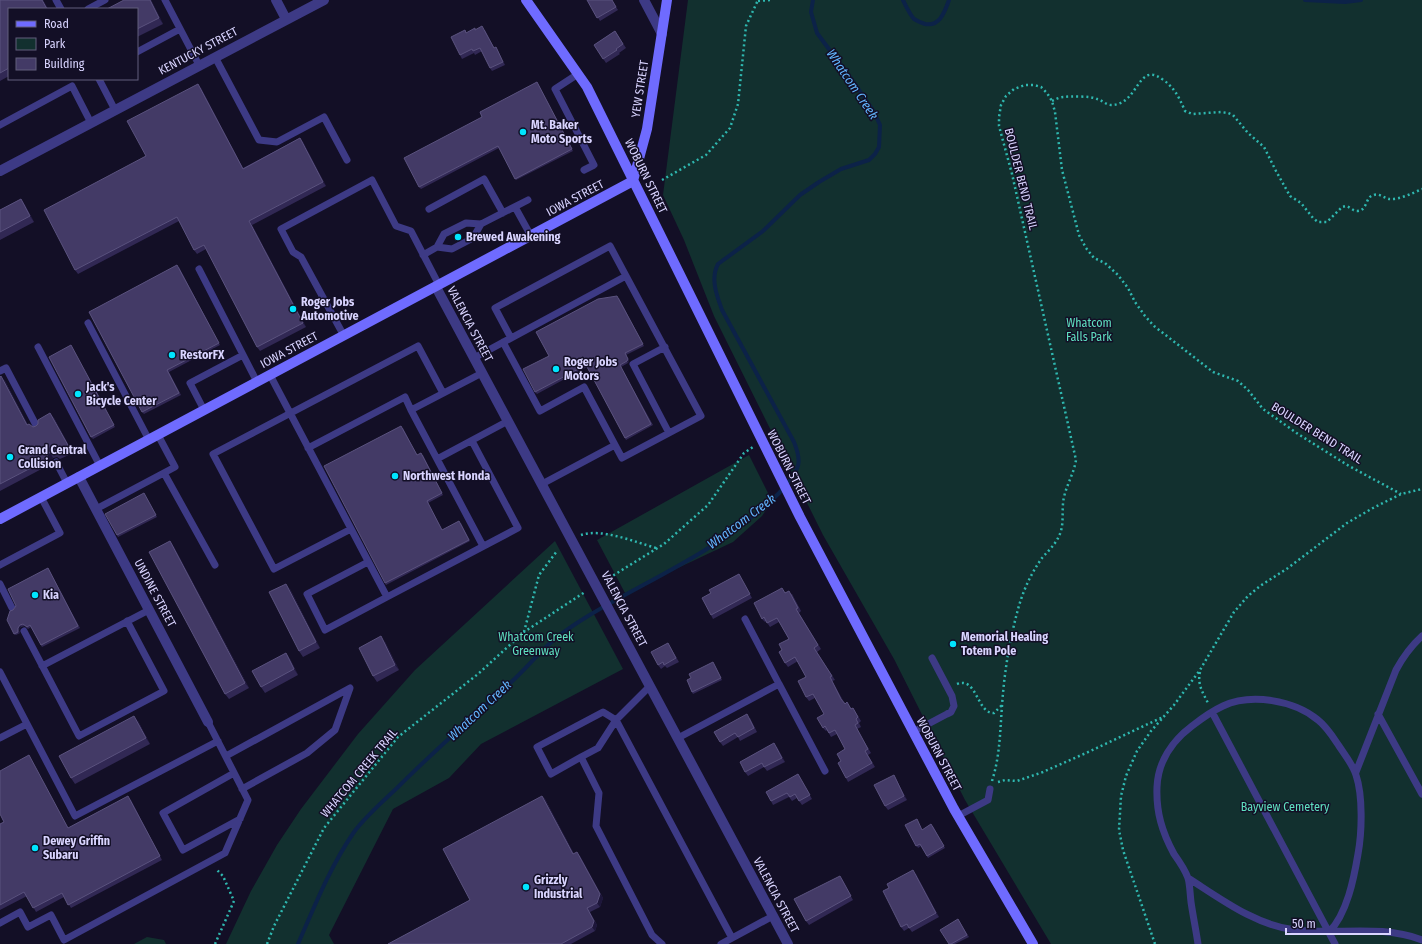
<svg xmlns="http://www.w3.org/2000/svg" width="1422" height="944" viewBox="0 0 1422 944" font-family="'Fira Sans Condensed',sans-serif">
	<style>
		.green { fill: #12302f }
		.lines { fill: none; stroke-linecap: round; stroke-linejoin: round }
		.stream { stroke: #0c2248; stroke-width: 4 }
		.path { stroke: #2fb8b0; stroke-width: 2.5; stroke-dasharray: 2 3; stroke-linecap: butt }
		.lane { stroke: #3d3a85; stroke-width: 7 }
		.street { stroke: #3d3a85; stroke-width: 10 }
		.secondary { stroke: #6f6bff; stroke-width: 10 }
		.wall { fill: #312854 }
		.shaded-wall { fill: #1d163a }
		.building { fill: #433a66; stroke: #5a527e }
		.poi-dot { fill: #00e5ff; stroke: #130f26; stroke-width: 1.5 }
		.labels { text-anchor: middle; stroke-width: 3; stroke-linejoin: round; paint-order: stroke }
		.street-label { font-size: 12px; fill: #d9d4ff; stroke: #130f26 }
		.poi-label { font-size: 12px; font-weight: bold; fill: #d9d4ff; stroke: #130f26; text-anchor: start }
		.park-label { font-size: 12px; fill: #5fe0c0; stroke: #130f26 }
		.water-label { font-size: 13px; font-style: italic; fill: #62b6ff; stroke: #130f26 }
	</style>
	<rect width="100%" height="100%" fill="#130f26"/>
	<!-- green -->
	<path class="green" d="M688,0H1422V944H1051L965,800L894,659L823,535L714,316L684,240L663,195Z
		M749,455L772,501L762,516L733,542L625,593L597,540Z
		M555,541L623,669L481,744L449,778L393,809L329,935L334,944H226L251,891L277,845L301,809L358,734L415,670Z
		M147,937L164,940L166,944H134Z"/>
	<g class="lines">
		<!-- stream -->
		<path class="stream" d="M903,0C906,6 909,13 914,19C917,21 922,23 925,24C940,27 945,11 949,0
			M1305,0L1345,2L1361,0
			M298,944C315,905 330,867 354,832C364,818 384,800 397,788C433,752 470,719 508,685C523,672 535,657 549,644C561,633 575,624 588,616C646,581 709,555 760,510C769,502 779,495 786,485C800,468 802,462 794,442L722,310C717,296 710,279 718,264L763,231L800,195L819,182L841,169L869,160L875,154L879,147L880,125L874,112L852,80L817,33L811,12L813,0"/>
		<!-- path -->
		<path class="path" d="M758,1L771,0
			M1052,101C1056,99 1060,97 1064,97C1070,96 1091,96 1097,99C1102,100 1106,105 1111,105C1139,105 1137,61 1162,79C1174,87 1179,97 1185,111L1192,114L1221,112L1228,113L1233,115L1248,133L1264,147L1276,171L1290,196L1301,203L1313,218L1318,222H1327L1342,207L1346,206C1350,207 1353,211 1357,211C1368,211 1365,196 1374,195C1379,193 1384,198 1389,199C1399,200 1413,193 1422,189
			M662,180L706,155L730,128L738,104L746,26L758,0
			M581,535C602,528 635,542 656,548
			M609,578L664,544L708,505L744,453L753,447
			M524,632L539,575L557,551
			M1200,672C1197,684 1203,693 1208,703
			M957,684C977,676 977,714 994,713L1002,705
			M992,781C1000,756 1000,732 1002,706C1004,675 1009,643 1017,613C1022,593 1030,575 1042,558C1048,551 1055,545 1059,536C1065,524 1061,510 1064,497C1067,484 1074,473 1076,460L1012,174L999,126V117L1001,105L1006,96L1014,89L1025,85H1034L1041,87L1047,93L1052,101L1055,112L1062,170L1079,235L1086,248L1094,258L1105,263L1118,275L1128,288L1135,302L1145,316L1154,326L1213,372L1238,381L1248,390L1263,409L1298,434L1349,466L1401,494
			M998,782L1005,780L1017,781L1043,772L1086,753L1163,717
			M215,944L234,901L223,876L216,869
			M267,944L274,926L324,828L398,737L478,674L524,632L585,592
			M1155,944L1123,850L1119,830L1121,796L1126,776L1137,751L1151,731L1174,705L1200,670L1234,612L1248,596L1260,586L1288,568L1347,523L1373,508L1401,494L1422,489"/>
		<!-- lane -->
		<path class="lane" d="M56,0L61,9
			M165,0L199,65
			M88,9L105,0
			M137,52L180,29
			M215,57L259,140L277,142L324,117L347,160
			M578,74L555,89L594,165L584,170
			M99,79L115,110
			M0,125L72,86L91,123
			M515,207L531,236
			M429,209L484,179L503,213
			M437,247L452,249L473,238L481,224
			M423,255L437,247L444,234L466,223L481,224L528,200
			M199,269L257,382
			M88,323L149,440
			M344,336L301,257L293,252L281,229L372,180L396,226L411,231L439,285
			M511,338L495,308L610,246L701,416L622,458L615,445L542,484
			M503,342L540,411L584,387L615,445
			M38,347L100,466
			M665,347L633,364L669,433
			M474,358L626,276
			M0,371L6,368L37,427
			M270,375L387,597L325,630L307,594L368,562
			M204,410L190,383L243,355
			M411,410L437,459
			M308,448L405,397L411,410L482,373
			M56,462L67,483
			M164,473L215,565
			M96,509L175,467L158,435
			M351,529L274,569L213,454L418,346L443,393
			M483,546L437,459L508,421
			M0,565L60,533L41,497
			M0,584L12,608
			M387,597L518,528L472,441
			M745,619L779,684
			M24,631L79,736L164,691L127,621
			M42,666L149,610
			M0,672L75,816L218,741
			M1212,712L1335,944
			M1378,714L1422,794
			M913,732L947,714L951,712L954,706L952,696L932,658
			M0,738L27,724
			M678,738L779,684L825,771
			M226,756L350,688L335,730L307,753L242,789
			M581,757L598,748L616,720L650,686
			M1356,772L1396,670C1403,657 1411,646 1422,636
			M234,773L163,813L183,850L240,819
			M958,816L988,800L990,789
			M1188,878C1221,899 1255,925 1295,930C1337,935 1381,924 1422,940
			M0,923L20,912L28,927L51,915L64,940L225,853L248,800L208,722
			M662,944L652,935L596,826L599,793L581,757L551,774L537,747L603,712L616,720L732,938
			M721,944L773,916
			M1198,944C1196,930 1193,916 1191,902C1190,894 1190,885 1188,878C1185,870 1179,861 1174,854C1162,832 1156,812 1157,787C1158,762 1172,741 1192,726C1201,719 1212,711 1223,706C1251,693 1294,700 1318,720C1327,727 1333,737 1339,746C1345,755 1353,765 1356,775C1363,796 1362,832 1358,854C1354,878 1347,914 1329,932"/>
		<!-- street -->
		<path class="street" d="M276,0L286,19
			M644,0L662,34
			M0,171L324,0
			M436,287L788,944
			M79,477L208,722"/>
		<!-- secondary -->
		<path class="secondary" d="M526,0L587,87L800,517L954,809L1033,944
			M633,181L647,129L667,0
			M0,519L633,181"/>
	</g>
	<!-- wall -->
	<path class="wall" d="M0,0H43L48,9H9V76L0,81Z
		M124,0H151L163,24L137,37V9Z
		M587,0H612L618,10L600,21Z
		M465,30L467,33L475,30H485L494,48L496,47L505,65L492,71L490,68L482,51L475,55L474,53L462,59L460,55Z
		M615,31L626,48L619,53L620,54L606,63L594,45Z
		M537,82L573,151L516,180L499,148L421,189L419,187L482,117Z
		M201,88L243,168L300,138L303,142L326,186L252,225L306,327L260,351L257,347L206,249L197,254L194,250L179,221L78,274L75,270L146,156Z
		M21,199L25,205L34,222L0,240V210Z
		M179,267L220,345L169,372L181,395L144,414L142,412Z
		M619,298L644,346L626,355L629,361L628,363L621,367L653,425L626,440L587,367L537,394L535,392L549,356Z
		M71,345L115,427L93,439L91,437Z
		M0,377L5,381L28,425L33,427L36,426L50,413L54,418L73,453L60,459L57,457L53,458L51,461V464L0,491Z
		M403,428L417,455H423L443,495L428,503L442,530L461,523L470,541L386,585L385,583Z
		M144,493L157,517L118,537L117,535Z
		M170,541L174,547L249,688L229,699L225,694Z
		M48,568L80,628L42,647L31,627L28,629L25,626L21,627L19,630L20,633L16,635L14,634L13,610Z
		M739,574L752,598L713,619L711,615V593Z
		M290,589L320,648L303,657L299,651Z
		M785,592L792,594L801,611L799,613L821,649L817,652L835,680L832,681L844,702L851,708H853L861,721L859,723L861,727L857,729L871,753L868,755L875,767L848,782L846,778L841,761L845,749L837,734L831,737L827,730L826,731L823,728L824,714L815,698L809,701L806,697V677L798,661L788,667L785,663L782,650L789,639L779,622L770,627L766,621L765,622L762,619Z
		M385,642L399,670L377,682L373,676Z
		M668,643L679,662L667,668L665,666L661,669L658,665Z
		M286,653L290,659L298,675L265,693L261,687Z
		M714,664L722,680L693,694L692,692L691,678Z
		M750,718L757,732L740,741L738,737L723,746L720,742Z
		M138,721L150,744L75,784L71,778Z
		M777,747L785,762L767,771L764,767L748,776L745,772Z
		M29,755L31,759L68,828L131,800L162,860L71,908L64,897L36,912L27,896L0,910V824L4,822Z
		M798,774L812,799L802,805L797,798L792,801L789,797L773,805L771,801Z
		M894,775L896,779L907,800L888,810L885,806Z
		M542,796L545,799L574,854L580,856L603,898L600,907L590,912L597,925L595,931L571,944H388L470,900Z
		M905,825L922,830L933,826L945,848L928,858L921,846L918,848Z
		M916,874L939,917L912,932L909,928L904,931L901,927Z
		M840,876L853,900L809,925L806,921Z
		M958,919L969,937L955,944H949Z"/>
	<!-- shaded-wall -->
	<path class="shaded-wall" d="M42,0H43L48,9H47Z
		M150,0H151L163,24L159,18Z
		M198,84L201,88L245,173L243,169Z
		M300,138L303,142L326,186L323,182Z
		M21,199L25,205L34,222L30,216Z
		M249,221L252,225L306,327L303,323Z
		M626,355L629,361L628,363L627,361Z
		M1,376L5,381L31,431L27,425Z
		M50,413L54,418L73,453L69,447Z
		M50,452L53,458L51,461V464L48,459L47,456Z
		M170,541L174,547L249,688L245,683Z
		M286,584L290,589L320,648L316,642Z
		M20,625L21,627L19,630L20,633L18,632V628Z
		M381,636L385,642L399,670L395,665Z
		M286,653L290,659L298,675L294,669Z
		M830,677L832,681L844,703L841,699Z
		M134,716L138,721L150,744L146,738Z
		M774,743L777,747L785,762L782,758Z
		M29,755L31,759L70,832L68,828Z
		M894,775L896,779L907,800L904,796Z
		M128,796L131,800L162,860L160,856Z
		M542,796L545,799L576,858L573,854Z
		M577,852L580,856L603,898L600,907L597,903Z
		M913,870L916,874L939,917L936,913Z
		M840,876L843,880L853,900L851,896Z
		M587,908L597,925L595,931L592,927Z"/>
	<!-- building -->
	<path class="building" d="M0,0H42L47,9H9V68L0,73Z
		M124,0H150L159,18L137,29V9H107Z
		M587,0H612L616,7L597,18Z
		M482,26L494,48L496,47L503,62L490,68L480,48L473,51L472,49L460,55L451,37L465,30L466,33L475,28V30Z
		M615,31L623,44L616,49L617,50L603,59L594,45Z
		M537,82L572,149L515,179L498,146L419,187L404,158L482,117L480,112Z
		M198,84L243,169L300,138L323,182L249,221L303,323L257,347L204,245L194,250L177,217L75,270L44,210L146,156L127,121Z
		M21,199L30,216L0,232V210Z
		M177,265L219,343L167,370L179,393L142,412L89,312Z
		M617,296L643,344L625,353L628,359L627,361L620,365L651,424L625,438L586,365L535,392L523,369L549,356L536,332L598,299Z
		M71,345L114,425L91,437L49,357Z
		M1,376L27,425L29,424L33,427L36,426L38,424V420L50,413L69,447L56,454L53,452H50L47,456L48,459L0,484V377Z
		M401,426L417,455L421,453L442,493L427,501L442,530L459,521L469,540L385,583L324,466Z
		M144,493L156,515L117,535L105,514Z
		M170,541L245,683L225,694L149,552Z
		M48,568L78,626L41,645L30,625L27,627L23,624L20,625L18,628V632L14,634L7,620L10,611L13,610L16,606L8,589Z
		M739,574L750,594L711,615L702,598L711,593L709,590Z
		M286,584L316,642L299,651L269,592Z
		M782,588L785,593L789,591L798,608L796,609L818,645L814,648L832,676L830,677L841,699L845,704L847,702L851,709L853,708L858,717L856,719L858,723L855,725L868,749L865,751L872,763L846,778L838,763L841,761L837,754L845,749L835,730L829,733L825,726L823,728L817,718L824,714L813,694L806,697L798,681L806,677L795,657L785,663L779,652L782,650L779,644L789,639L777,618L767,623L764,617L762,619L754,603Z
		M381,636L395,665L373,676L359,648Z
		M668,643L676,658L664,665L663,662L658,665L651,652Z
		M286,653L294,669L261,687L252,671Z
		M713,662L721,678L692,692L687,680L691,678L689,674Z
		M747,714L754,728L738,737L735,733L720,742L714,732Z
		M134,716L146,738L71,778L59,756Z
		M774,743L782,758L764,767L762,763L745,772L740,762Z
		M29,755L68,828L128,796L160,856L68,905L62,893L33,908L24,892L0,905V824L4,822L0,814V771Z
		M798,774L810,795L799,801L795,794L790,797L787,793L771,801L766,792Z
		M894,775L904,796L885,806L874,785Z
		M542,796L573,854L577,852L600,894L597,903L587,908L594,921L592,927L561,944H388L470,900L443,849Z
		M917,819L922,830L931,824L944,846L927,856L920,844L916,846L905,825Z
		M913,870L936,913L909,928L907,924L901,927L883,891L889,888L887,884Z
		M840,876L851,896L806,921L794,899Z
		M958,919L967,935L951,944H949L940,930Z"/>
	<!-- markers -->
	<g class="poi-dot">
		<circle cx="523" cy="132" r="4"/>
		<circle cx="458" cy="237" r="4"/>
		<circle cx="293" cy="309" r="4"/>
		<circle cx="172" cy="355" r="4"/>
		<circle cx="556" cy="369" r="4"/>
		<circle cx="78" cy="394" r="4"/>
		<circle cx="10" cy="457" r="4"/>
		<circle cx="395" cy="476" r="4"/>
		<circle cx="35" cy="595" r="4"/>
		<circle cx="953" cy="644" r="4"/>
		<circle cx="35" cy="848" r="4"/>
		<circle cx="526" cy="887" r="4"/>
	</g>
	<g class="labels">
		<!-- street labels -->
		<g class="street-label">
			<text transform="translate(198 51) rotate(-28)" y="4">KENTUCKY STREET</text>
			<text transform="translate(640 89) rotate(-81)" y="4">YEW STREET</text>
			<text transform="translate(646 176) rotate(64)" y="4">WOBURN STREET</text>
			<text transform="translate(1021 179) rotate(76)" y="4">BOULDER BEND TRAIL</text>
			<text transform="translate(575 198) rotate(-28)" y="4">IOWA STREET</text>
			<text transform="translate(470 324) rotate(62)" y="4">VALENCIA STREET</text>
			<text transform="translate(289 350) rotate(-28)" y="4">IOWA STREET</text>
			<text transform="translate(1317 433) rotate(32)" y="4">BOULDER BEND TRAIL</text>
			<text transform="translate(789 467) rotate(63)" y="4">WOBURN STREET</text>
			<text transform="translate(155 593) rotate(62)" y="4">UNDINE STREET</text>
			<text transform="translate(624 609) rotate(62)" y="4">VALENCIA STREET</text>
			<text transform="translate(939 754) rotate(62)" y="4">WOBURN STREET</text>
			<text transform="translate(359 773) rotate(-50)" y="4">WHATCOM CREEK TRAIL</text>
			<text transform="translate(776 895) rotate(62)" y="4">VALENCIA STREET</text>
		</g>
		<!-- poi labels -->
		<g class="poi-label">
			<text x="531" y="129">Mt. Baker<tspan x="531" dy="14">Moto Sports</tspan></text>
			<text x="466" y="241">Brewed Awakening</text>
			<text x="301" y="306">Roger Jobs<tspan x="301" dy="14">Automotive</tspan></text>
			<text x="180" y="359">RestorFX</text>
			<text x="564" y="366">Roger Jobs<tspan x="564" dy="14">Motors</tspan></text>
			<text x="86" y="391">Jack's<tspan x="86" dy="14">Bicycle Center</tspan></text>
			<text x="18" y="454">Grand Central<tspan x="18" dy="14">Collision</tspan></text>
			<text x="403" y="480">Northwest Honda</text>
			<text x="43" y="599">Kia</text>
			<text x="961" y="641">Memorial Healing<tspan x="961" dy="14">Totem Pole</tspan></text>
			<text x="43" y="845">Dewey Griffin<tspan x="43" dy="14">Subaru</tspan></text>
			<text x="534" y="884">Grizzly<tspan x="534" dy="14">Industrial</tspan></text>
		</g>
		<!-- park labels -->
		<g class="park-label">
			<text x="1089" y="327">Whatcom<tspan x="1089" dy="14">Falls Park</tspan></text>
			<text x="536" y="641">Whatcom Creek<tspan x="536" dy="14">Greenway</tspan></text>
			<text x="1285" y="811">Bayview Cemetery</text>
		</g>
		<!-- water labels -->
		<g class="water-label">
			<text transform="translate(853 84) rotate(56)" y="5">Whatcom Creek</text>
			<text transform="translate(741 521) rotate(-37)" y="5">Whatcom Creek</text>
			<text transform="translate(479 710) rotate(-43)" y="5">Whatcom Creek</text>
		</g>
	</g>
	<!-- legend -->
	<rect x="8" y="8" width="130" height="72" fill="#130f26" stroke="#625e7d"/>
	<rect x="16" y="21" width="20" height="6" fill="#6f6bff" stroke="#625e7d"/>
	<text x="44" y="28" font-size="12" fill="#d9d4ff">Road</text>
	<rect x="16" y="38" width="20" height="12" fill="#12302f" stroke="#625e7d"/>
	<text x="44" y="48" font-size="12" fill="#d9d4ff">Park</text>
	<rect x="16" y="58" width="20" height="12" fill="#433a66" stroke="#625e7d"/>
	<text x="44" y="68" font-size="12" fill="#d9d4ff">Building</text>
	<!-- scale -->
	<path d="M1286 928v6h104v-6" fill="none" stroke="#d9d4ff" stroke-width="2"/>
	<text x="1292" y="928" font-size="12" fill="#d9d4ff" stroke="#130f26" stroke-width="3" paint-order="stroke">50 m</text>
</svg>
